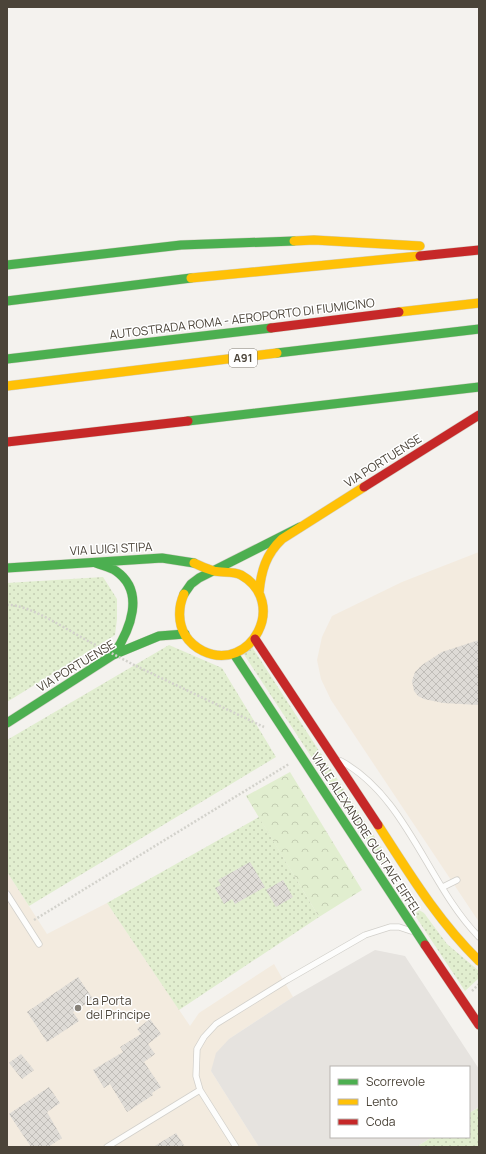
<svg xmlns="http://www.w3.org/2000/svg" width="486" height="1154" viewBox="0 0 486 1154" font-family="Manrope,sans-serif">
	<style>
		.commercial { fill: #f3ebdf }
		.green { fill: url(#green-dots) }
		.forest { fill: url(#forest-crowns) }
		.parking { fill: #e6e3df }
		.building { fill: url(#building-cross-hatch) }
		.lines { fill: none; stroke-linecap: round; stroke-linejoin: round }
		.lane-casing { stroke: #d2d0cb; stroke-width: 7 }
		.fast-casing { stroke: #d3cfc5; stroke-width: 10 }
		.slow-casing { stroke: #d3cfc5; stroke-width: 10 }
		.jam-casing { stroke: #d3cfc5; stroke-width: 10 }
		.path { stroke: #d3d2cc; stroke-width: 2.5; stroke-dasharray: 2 2; stroke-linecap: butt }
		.lane { stroke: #fdfdfc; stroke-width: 5.5 }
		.fast { stroke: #4caf50; stroke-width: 9 }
		.slow { stroke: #ffc107; stroke-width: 9 }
		.jam { stroke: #c62828; stroke-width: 9 }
		.path-bridge { stroke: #d3d2cc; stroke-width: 2.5; stroke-dasharray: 2 2; stroke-linecap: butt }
		.poi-dot { fill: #868178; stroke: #fff; stroke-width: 1.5 }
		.labels { text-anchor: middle; stroke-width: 3; stroke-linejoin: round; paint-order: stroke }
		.shield { fill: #fff; stroke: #817c74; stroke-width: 1 }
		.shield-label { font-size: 11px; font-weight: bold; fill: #4b4439 }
		.street-label { font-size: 12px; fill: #4b4439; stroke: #fff }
		.poi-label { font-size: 12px; fill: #4b4439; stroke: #fff; text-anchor: start }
	</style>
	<defs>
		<pattern id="green-dots" width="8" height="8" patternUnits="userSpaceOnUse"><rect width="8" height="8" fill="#e1eecf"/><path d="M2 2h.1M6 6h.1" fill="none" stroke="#c3cdb2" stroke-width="1.8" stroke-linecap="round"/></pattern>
		<pattern id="forest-crowns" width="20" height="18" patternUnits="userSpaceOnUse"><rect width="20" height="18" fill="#e1eecf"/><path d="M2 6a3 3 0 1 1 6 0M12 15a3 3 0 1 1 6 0" fill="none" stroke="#c3cdb2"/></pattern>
		<pattern id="building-cross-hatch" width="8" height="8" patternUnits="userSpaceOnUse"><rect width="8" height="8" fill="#dedbd6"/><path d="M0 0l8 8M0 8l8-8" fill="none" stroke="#c0bdb8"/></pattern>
	</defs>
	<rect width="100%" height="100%" fill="#f4f2ee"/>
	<!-- commercial -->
	<path class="commercial" d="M479,552V922L331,700L321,679L317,660L322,637L332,616L402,582Z
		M7,872L47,934L107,903L190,1026L199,1013L274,964L293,997L229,1039L211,1071L259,1147H7Z"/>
	<!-- green -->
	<path class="green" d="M103,577L117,599V619L115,635L7,702V583Z
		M169,645L222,668L276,757L29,906L7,872V740Z
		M252,647L387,856L388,859L386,862L383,863L380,861L243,653Z
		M259,817L319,917L179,1010L107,903Z
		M419,910L424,913L447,944L479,971V978L465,991L416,917V913Z
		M479,1107V1147H416L432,1137H469V1113Z"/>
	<!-- forest -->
	<path class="forest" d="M290,772L362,890L319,917L246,796Z"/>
	<!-- parking -->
	<path class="parking" d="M375,950L405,956L479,1069V1107L469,1113V1067H331V1137H432L416,1147H259L211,1071L216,1053L229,1039L293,997Z"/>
	<!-- building -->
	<path class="building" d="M479,640V705L443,703L424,699L418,696L414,691L412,681L415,672L422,665L442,652Z
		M250,862L265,887L235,904L232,899L224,904L215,888L221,885L218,880Z
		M283,880L293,897L276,907L266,890Z
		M78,977L93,999L73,1012L79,1021L47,1042L27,1012Z
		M150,1019L161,1034L148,1044L155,1054L144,1062L161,1087L152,1093L153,1095L127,1112L110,1084L104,1088L93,1070L123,1052L120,1047L141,1034L137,1029Z
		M21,1054L34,1070L22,1079L9,1063Z
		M49,1087L60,1103L47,1112L62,1138L48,1147H31L9,1114Z
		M176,1133L185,1147H153Z"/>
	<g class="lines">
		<!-- lane casing -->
		<g class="lane-casing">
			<path id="lane" d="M341,761C407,797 428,885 479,937
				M443,887L457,880
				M7,894L39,944
				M107,1147L200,1090
				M236,1147L200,1090L196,1076L197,1049L204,1037L216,1024L287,980L365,935L390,927H399L411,931"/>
		</g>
		<!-- fast casing -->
		<g class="fast-casing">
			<path id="fast" d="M7,265L181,245L294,241
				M7,301L191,278
				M277,353L479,329
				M7,359L271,328
				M188,421L479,387
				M96,563C103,566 110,567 116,571C146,592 130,630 114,654
				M7,568L162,558L194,563
				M184,594L191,584L199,578L300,527
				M234,654L425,945
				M7,723L113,655L159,636L185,634"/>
		</g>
		<!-- slow casing -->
		<g class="slow-casing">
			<path id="slow" d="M294,241L314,240L420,246
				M191,278L420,256
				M399,312L479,303
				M7,386L277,353
				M259,593C261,571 266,554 282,539L364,487
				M184,594C178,607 178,623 185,635C190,643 195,647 203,651C251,674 289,602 241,575C233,571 222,573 214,571C207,569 200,566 194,563
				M378,825C409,873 438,921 479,961"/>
		</g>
		<!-- jam casing -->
		<g class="jam-casing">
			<path id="jam" d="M420,256L479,250
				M271,328L399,312
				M7,442L188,421
				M364,487L479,415
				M255,639L378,825
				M425,945L479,1025"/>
		</g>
		<!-- path -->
		<path class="path" d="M7,605C31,604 71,633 94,644
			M136,666L264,727
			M34,920L289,764
			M472,991L479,984"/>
		<!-- lane -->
		<use href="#lane" class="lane"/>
		<!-- fast -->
		<use href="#fast" class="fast"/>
		<!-- slow -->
		<use href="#slow" class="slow"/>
		<!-- jam -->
		<use href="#jam" class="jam"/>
		<!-- path-bridge -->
		<path class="path-bridge" d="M94,644L136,666"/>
	</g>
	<!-- markers -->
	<circle class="poi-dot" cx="78" cy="1008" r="4"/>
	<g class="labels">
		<!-- shield labels -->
		<rect class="shield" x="229" y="349" width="28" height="18" rx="3"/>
		<g class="shield-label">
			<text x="243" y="362">A91</text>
		</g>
		<!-- street labels -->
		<g class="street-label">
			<text transform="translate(242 319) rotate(-7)" y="4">AUTOSTRADA ROMA - AEROPORTO DI FIUMICINO</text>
			<text transform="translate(383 461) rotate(-32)" y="4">VIA PORTUENSE</text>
			<text transform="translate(111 549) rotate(-3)" y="4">VIA LUIGI STIPA</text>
			<text transform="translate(76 666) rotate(-31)" y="4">VIA PORTUENSE</text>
			<text transform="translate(366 834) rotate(57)" y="4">VIALE ALEXANDRE GUSTAVE EIFFEL</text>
		</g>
		<!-- poi labels -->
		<g class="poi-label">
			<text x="86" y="1005">La Porta<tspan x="86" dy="14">del Principe</tspan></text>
		</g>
	</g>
	<!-- border -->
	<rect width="486" height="1154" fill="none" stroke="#4b4439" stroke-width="16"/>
	<!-- legend -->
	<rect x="330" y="1066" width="140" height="72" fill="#ffffff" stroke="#b7b4b0"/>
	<rect x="338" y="1079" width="20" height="6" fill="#4caf50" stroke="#b7b4b0"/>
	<text x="366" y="1086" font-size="12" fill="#4b4439">Scorrevole</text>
	<rect x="338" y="1099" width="20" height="6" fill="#ffc107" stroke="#b7b4b0"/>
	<text x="366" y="1106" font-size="12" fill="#4b4439">Lento</text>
	<rect x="338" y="1119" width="20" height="6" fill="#c62828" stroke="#b7b4b0"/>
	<text x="366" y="1126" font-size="12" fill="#4b4439">Coda</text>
</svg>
